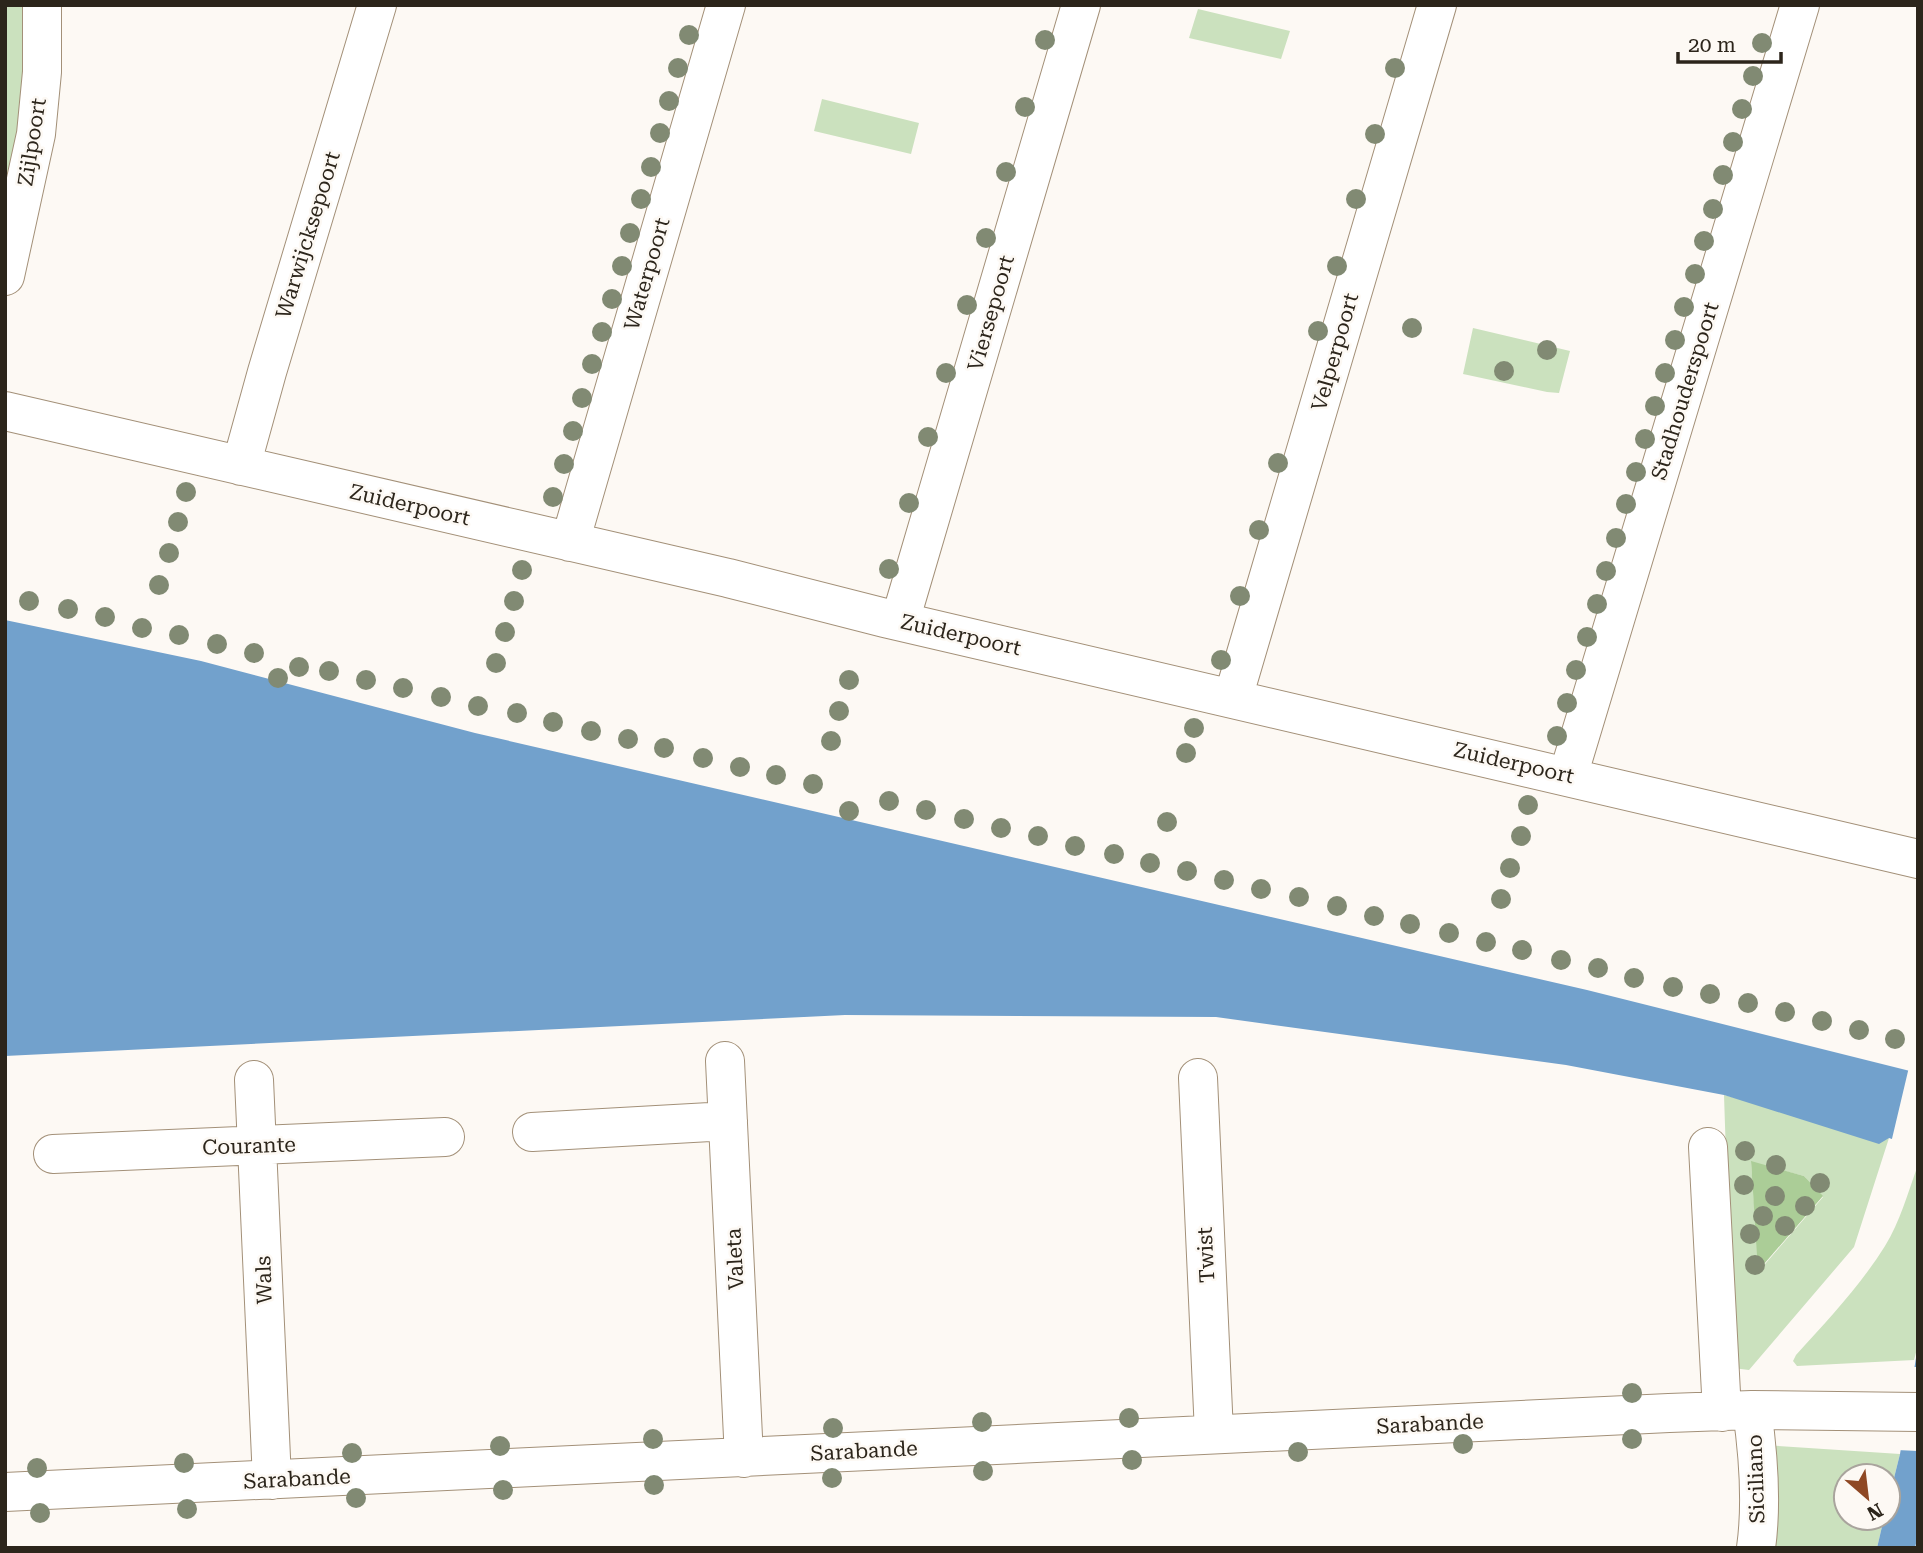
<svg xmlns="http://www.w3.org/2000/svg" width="1923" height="1553" viewBox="0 0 1923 1553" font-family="'Roboto Serif',serif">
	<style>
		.green { fill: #cbe1be; fill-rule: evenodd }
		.forest { fill: #abcd97 }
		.water { fill: #72a1cc }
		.pier { fill: #fdf9f4 }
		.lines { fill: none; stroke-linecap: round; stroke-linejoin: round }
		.minor-casing { stroke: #a39078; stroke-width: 40 }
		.minor { stroke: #fff; stroke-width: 38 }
		.tree { fill: #818a73 }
		.labels { text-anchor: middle; stroke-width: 5; stroke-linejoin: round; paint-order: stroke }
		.street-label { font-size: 21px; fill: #2c251b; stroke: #fdf9f4 }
	</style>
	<rect width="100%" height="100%" fill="#fdf9f4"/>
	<!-- green -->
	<path class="green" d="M5,5H32L5,230Z
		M1198,9L1290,31L1281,59L1189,38Z
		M822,99L919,123L911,154L814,131Z
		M1473,328L1570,351L1559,393L1547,392L1463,374Z
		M1724,1095L1889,1138L1854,1247L1749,1370L1733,1368ZM1751,1162L1804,1176L1823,1197L1759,1271Z
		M1918,1165V1345L1914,1360L1797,1366L1793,1361L1796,1355C1827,1321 1860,1286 1885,1246C1900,1222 1908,1192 1918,1165Z
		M1764,1445L1900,1454L1888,1502V1476H1846V1518H1884L1877,1548H1769Z"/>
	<!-- forest -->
	<path class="forest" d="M1751,1161L1804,1176L1823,1196L1758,1271Z"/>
	<!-- water -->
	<path class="water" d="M5,620L201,661L475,733L1587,990L1918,1073V1148L1889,1138L1879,1144L1724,1095L1566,1065L1216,1017L845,1015L5,1056Z
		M1918,1346V1535L1915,1548H1877L1884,1518H1888V1502L1900,1454Z"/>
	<!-- pier -->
	<path class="pier" d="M1909,1067L1918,1069V1151L1891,1143Z
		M1910,1367H1918V1451L1897,1450Z"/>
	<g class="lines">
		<!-- minor casing -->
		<g class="minor-casing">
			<path id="minor" d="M5,276L36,134L42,72V5
				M5,411L728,578L885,618L1918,859
				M241,466L267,372L377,5
				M570,542L726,5
				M900,621L1081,5
				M1233,698L1437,5
				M1568,776L1800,5
				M725,1061L744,1458
				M1198,1078L1214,1433
				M254,1080L272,1480
				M532,1132L728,1121
				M1708,1147L1722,1412
				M53,1154L445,1137
				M1752,1410C1758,1452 1762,1505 1756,1548
				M5,1492L1669,1413L1752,1410L1918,1412"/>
		</g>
		<!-- minor -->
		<use href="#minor" class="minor"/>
	</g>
	<!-- trees -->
	<g class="tree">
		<circle cx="689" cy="35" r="10"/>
		<circle cx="1045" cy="40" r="10"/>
		<circle cx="1762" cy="43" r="10"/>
		<circle cx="678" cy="68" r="10"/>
		<circle cx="1395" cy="68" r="10"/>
		<circle cx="1753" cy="76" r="10"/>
		<circle cx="669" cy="101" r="10"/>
		<circle cx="1025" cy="107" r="10"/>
		<circle cx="1742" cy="109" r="10"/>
		<circle cx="660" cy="133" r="10"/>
		<circle cx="1375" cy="134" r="10"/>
		<circle cx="1733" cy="142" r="10"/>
		<circle cx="651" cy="167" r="10"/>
		<circle cx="1006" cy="172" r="10"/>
		<circle cx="1723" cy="175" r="10"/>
		<circle cx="641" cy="199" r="10"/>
		<circle cx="1356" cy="199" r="10"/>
		<circle cx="1713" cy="209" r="10"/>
		<circle cx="630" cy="233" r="10"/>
		<circle cx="986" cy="238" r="10"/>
		<circle cx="1704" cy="241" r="10"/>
		<circle cx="622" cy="266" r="10"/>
		<circle cx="1337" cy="266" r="10"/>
		<circle cx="1695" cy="274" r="10"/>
		<circle cx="612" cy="299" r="10"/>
		<circle cx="967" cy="305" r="10"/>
		<circle cx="1684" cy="307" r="10"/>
		<circle cx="1412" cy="328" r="10"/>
		<circle cx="1318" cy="331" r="10"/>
		<circle cx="602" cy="332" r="10"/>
		<circle cx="1675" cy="340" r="10"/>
		<circle cx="1547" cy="350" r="10"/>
		<circle cx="592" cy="364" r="10"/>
		<circle cx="1504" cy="371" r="10"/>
		<circle cx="946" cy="373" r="10"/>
		<circle cx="1665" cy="373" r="10"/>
		<circle cx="582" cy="398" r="10"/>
		<circle cx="1655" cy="406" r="10"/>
		<circle cx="573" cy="431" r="10"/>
		<circle cx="928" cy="437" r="10"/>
		<circle cx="1645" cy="439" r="10"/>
		<circle cx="1278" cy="463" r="10"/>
		<circle cx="564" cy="464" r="10"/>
		<circle cx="1636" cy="472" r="10"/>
		<circle cx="186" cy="492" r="10"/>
		<circle cx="553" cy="497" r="10"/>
		<circle cx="909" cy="503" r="10"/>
		<circle cx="1626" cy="504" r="10"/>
		<circle cx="178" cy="522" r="10"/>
		<circle cx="1259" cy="530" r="10"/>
		<circle cx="1616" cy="538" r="10"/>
		<circle cx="169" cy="553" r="10"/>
		<circle cx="889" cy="569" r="10"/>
		<circle cx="522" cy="570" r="10"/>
		<circle cx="1606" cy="571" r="10"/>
		<circle cx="159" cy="585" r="10"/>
		<circle cx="1240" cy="596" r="10"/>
		<circle cx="29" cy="601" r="10"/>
		<circle cx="514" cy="601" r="10"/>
		<circle cx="1597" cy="604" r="10"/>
		<circle cx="68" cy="609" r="10"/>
		<circle cx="105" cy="617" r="10"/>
		<circle cx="142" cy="628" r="10"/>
		<circle cx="505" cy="632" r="10"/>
		<circle cx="179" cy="635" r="10"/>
		<circle cx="1587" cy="637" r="10"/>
		<circle cx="217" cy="644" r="10"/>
		<circle cx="254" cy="653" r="10"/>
		<circle cx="1221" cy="660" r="10"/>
		<circle cx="496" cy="663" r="10"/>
		<circle cx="299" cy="667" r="10"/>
		<circle cx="1576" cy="670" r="10"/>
		<circle cx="329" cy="671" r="10"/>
		<circle cx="278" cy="678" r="10"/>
		<circle cx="366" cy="680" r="10"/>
		<circle cx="849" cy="680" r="10"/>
		<circle cx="403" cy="688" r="10"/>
		<circle cx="441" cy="697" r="10"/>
		<circle cx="1567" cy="703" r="10"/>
		<circle cx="478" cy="706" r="10"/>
		<circle cx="839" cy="711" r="10"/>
		<circle cx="517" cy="713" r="10"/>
		<circle cx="553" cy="722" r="10"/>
		<circle cx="1194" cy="728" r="10"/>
		<circle cx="591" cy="731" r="10"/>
		<circle cx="1557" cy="736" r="10"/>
		<circle cx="628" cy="739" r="10"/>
		<circle cx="831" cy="741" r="10"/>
		<circle cx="664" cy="748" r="10"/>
		<circle cx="1186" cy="753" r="10"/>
		<circle cx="703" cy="758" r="10"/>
		<circle cx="740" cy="767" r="10"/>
		<circle cx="776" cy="775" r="10"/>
		<circle cx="813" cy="784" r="10"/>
		<circle cx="889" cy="801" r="10"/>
		<circle cx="1528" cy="805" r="10"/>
		<circle cx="926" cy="810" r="10"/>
		<circle cx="849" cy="811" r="10"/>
		<circle cx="964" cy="819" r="10"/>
		<circle cx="1167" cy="822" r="10"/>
		<circle cx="1001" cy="828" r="10"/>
		<circle cx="1038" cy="836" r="10"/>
		<circle cx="1521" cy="836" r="10"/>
		<circle cx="1075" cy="846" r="10"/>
		<circle cx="1114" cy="854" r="10"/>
		<circle cx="1150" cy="863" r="10"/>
		<circle cx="1510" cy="868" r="10"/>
		<circle cx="1187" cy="871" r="10"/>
		<circle cx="1224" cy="880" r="10"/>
		<circle cx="1261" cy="889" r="10"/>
		<circle cx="1299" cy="897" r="10"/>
		<circle cx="1501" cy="899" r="10"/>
		<circle cx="1337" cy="906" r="10"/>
		<circle cx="1374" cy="916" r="10"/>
		<circle cx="1410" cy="924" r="10"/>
		<circle cx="1449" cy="933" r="10"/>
		<circle cx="1486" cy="942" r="10"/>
		<circle cx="1522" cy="950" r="10"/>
		<circle cx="1561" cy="960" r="10"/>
		<circle cx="1598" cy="968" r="10"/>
		<circle cx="1634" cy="978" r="10"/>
		<circle cx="1673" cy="987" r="10"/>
		<circle cx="1710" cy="994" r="10"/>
		<circle cx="1748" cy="1003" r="10"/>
		<circle cx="1785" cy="1012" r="10"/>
		<circle cx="1822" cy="1021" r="10"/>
		<circle cx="1859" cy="1030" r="10"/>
		<circle cx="1895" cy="1039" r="10"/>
		<circle cx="1745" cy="1151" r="10"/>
		<circle cx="1776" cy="1165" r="10"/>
		<circle cx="1820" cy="1183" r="10"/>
		<circle cx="1744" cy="1185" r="10"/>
		<circle cx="1775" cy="1196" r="10"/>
		<circle cx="1805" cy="1206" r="10"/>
		<circle cx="1763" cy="1216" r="10"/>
		<circle cx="1785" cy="1226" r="10"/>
		<circle cx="1750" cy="1234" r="10"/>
		<circle cx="1755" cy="1265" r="10"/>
		<circle cx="1632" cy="1393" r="10"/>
		<circle cx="1129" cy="1418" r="10"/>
		<circle cx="982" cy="1422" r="10"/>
		<circle cx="833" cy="1428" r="10"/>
		<circle cx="653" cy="1439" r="10"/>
		<circle cx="1632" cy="1439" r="10"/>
		<circle cx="1463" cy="1444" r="10"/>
		<circle cx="500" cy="1446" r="10"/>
		<circle cx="1298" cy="1452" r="10"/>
		<circle cx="352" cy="1453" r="10"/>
		<circle cx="1132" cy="1460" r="10"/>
		<circle cx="184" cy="1463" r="10"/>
		<circle cx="37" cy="1468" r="10"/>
		<circle cx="983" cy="1471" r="10"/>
		<circle cx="832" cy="1478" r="10"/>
		<circle cx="654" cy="1485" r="10"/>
		<circle cx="503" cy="1490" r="10"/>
		<circle cx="356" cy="1498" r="10"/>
		<circle cx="187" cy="1509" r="10"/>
		<circle cx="40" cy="1513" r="10"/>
	</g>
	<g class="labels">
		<!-- street labels -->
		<g class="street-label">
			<text transform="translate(32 142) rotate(-81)" y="7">Zijlpoort</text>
			<text transform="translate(308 235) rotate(-73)" y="7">Warwijcksepoort</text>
			<text transform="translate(647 274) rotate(-74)" y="7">Waterpoort</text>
			<text transform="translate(991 313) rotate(-74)" y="7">Viersepoort</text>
			<text transform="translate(1335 352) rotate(-74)" y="7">Velperpoort</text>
			<text transform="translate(1685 391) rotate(-73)" y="7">Stadhouderspoort</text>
			<text transform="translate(410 505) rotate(13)" y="7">Zuiderpoort</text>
			<text transform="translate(961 635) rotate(13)" y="7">Zuiderpoort</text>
			<text transform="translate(1514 763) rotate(13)" y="7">Zuiderpoort</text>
			<text transform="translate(249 1146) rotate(-2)" y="7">Courante</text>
			<text transform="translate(1206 1255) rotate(-93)" y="7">Twist</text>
			<text transform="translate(735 1259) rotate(-93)" y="7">Valeta</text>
			<text transform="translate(264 1280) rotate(-92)" y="7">Wals</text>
			<text transform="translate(1430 1424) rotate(-3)" y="7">Sarabande</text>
			<text transform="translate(864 1451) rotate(-3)" y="7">Sarabande</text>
			<text transform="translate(297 1479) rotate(-3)" y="7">Sarabande</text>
			<text transform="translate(1756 1479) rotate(-92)" y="7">Siciliano</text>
		</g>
	</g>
	<!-- border -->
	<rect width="1923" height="1553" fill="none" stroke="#2c251b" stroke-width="14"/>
	<!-- north arrow -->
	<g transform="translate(1867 1497) rotate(152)"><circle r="33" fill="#fdf9f4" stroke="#a9a49d" stroke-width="2"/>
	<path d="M0-5L12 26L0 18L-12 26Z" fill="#8f4824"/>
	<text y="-10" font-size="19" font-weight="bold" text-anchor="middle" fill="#2c251b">N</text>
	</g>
	<!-- scale -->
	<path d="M1678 52v10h103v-10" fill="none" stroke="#2c251b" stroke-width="3.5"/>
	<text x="1688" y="52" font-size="21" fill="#2c251b" stroke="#fdf9f4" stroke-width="5" paint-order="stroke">20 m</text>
</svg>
